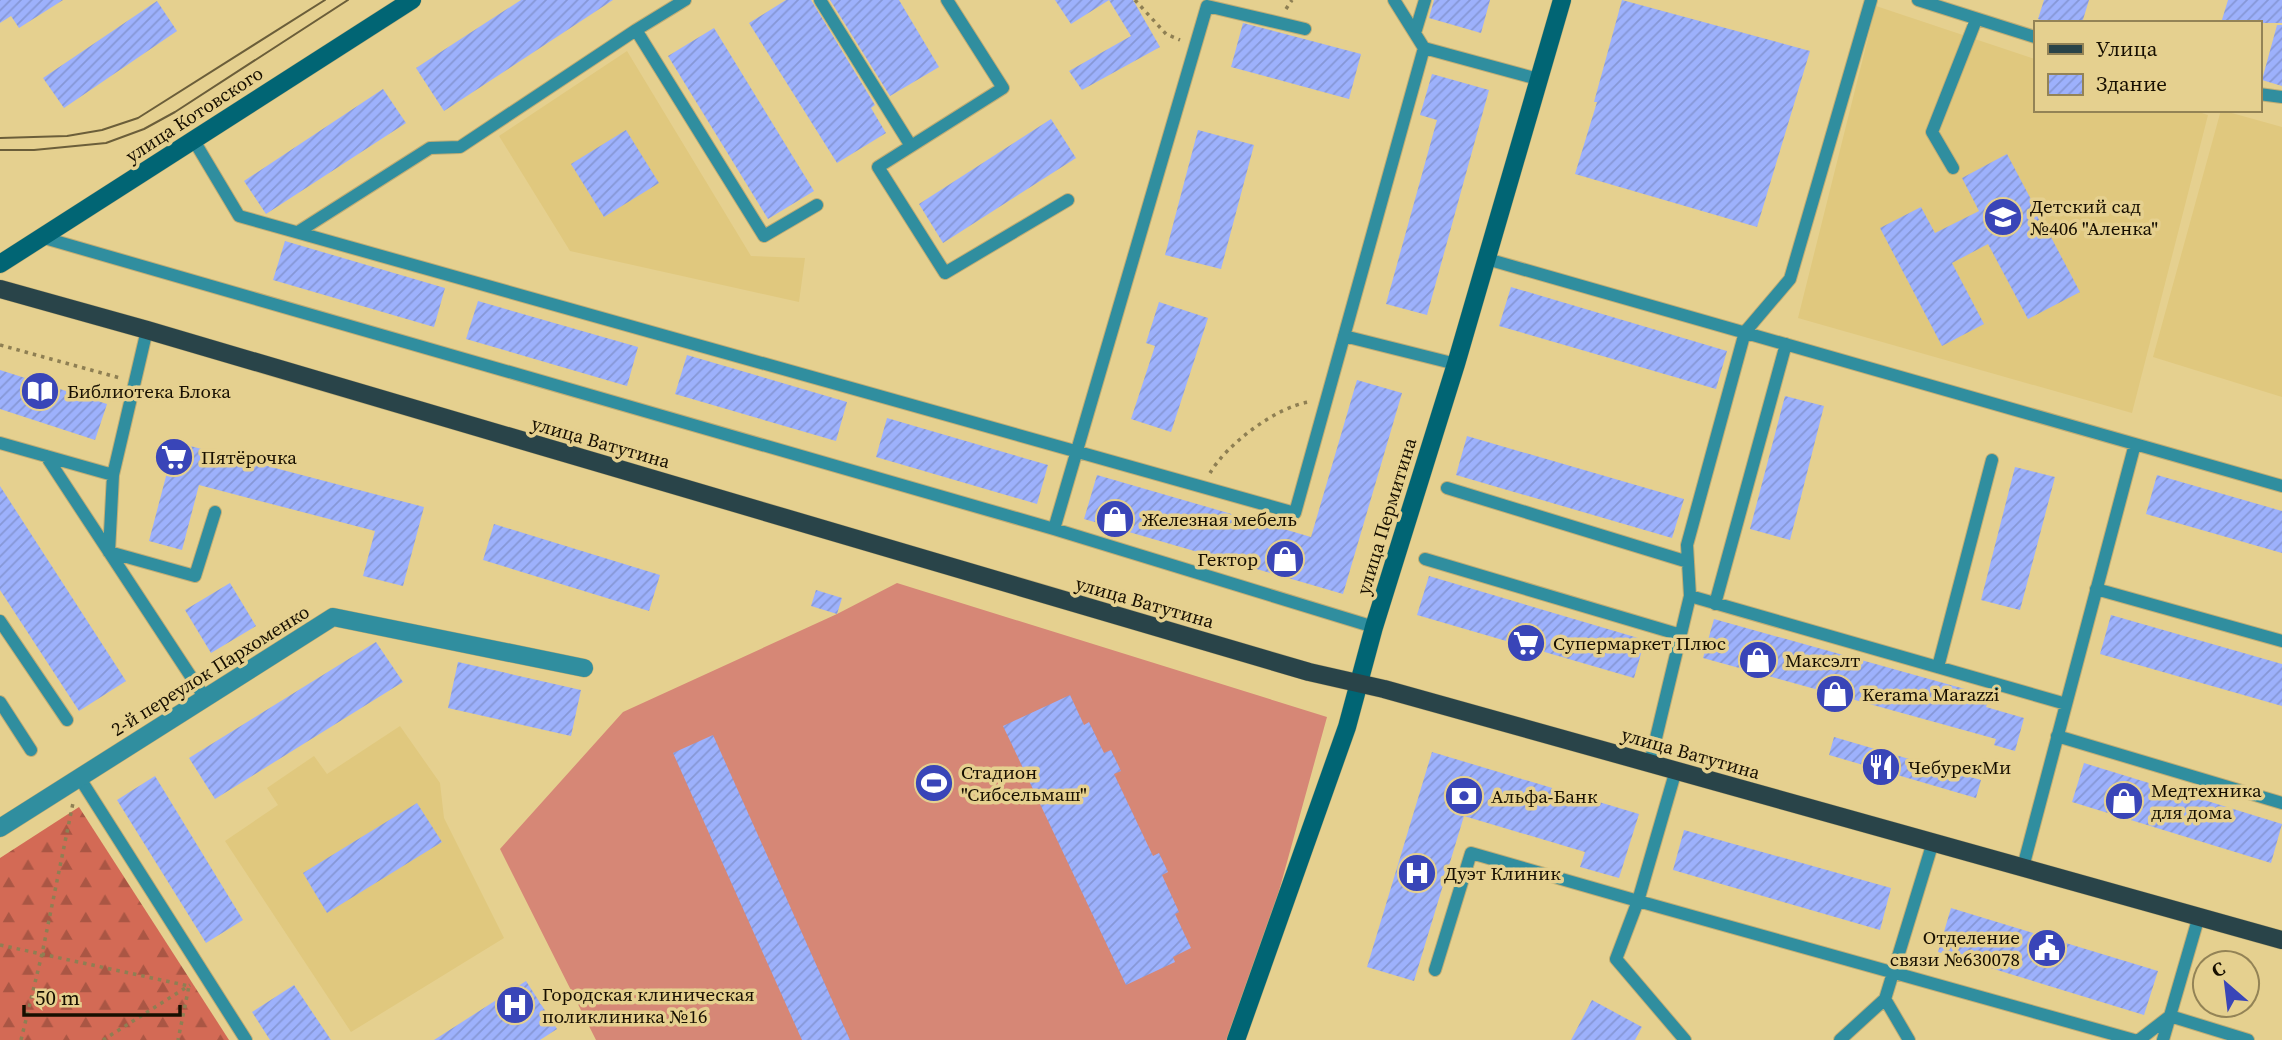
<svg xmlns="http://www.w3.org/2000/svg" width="2282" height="1040" viewBox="0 0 2282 1040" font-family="'Source Serif 4',serif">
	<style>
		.built { fill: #e0c87e }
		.forest { fill: url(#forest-firs) }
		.garden { fill: #d68776 }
		.building { fill: url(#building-hatch) }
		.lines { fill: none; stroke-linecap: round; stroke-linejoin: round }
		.lane-casing { stroke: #c0ad75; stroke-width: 14 }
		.street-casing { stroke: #c0ad75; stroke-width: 19 }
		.secondary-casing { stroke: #c0ad75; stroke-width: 19 }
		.primary-casing { stroke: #c0ad75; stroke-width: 19 }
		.path { stroke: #8e7f53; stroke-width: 3.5; stroke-dasharray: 3.5 5; stroke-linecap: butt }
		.lane { stroke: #308e9f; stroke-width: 12 }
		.street { stroke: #308e9f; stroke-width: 18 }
		.secondary { stroke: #016574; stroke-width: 18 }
		.primary { stroke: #294449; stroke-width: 18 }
		.tram { stroke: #6b5e3a; stroke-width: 2 }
		.labels { text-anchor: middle; stroke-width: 7; stroke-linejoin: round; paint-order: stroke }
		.street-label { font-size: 19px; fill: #170f00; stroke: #e5d08f }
		.poi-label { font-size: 19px; fill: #170f00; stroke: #e5d08f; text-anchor: start }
	</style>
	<defs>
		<pattern id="forest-firs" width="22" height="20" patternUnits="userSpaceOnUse" patternTransform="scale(1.75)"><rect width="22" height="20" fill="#d36a55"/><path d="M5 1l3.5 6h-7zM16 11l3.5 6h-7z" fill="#aa5644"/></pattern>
		<pattern id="building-hatch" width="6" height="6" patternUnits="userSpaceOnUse" patternTransform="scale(1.75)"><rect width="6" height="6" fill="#9db1fc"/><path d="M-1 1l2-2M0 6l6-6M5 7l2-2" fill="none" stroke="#8697d6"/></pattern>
	</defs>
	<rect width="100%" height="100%" fill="#e5d08f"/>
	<!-- built -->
	<path class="built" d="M1876,6L2035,59V110H2193L2208,115L2132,413L1798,318Z
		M627,51L751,256L805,258L799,302L570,251L499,136Z
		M2221,110L2282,127V397L2153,357Z
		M400,726L440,783L444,818L504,938L351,1032L225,841L278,805L267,788L314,756L327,774Z"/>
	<!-- forest -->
	<path class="forest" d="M79,807L229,1040H0V858Z"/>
	<!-- garden -->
	<path class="garden" d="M897,583L1327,717L1238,1040H596L500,849L623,712L837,614Z"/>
	<!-- building -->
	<path class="building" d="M0,0H63L19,28L11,16L0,23Z
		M521,0H613L444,111L416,68Z
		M786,0H811L875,105L871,108L886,133L837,163L749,23Z
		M830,0H899L939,67L890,96Z
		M1055,0H1109L1071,24Z
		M1109,0H1133L1160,47L1082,90L1069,71L1131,36Z
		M1434,0H1490L1481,33L1429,18Z
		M1622,0L1810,51L1757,227L1575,174L1597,102H1594Z
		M2044,0H2089L2082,23H2049L2038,19Z
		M2228,0H2282V23H2221Z
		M157,1L177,31L64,108L43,78Z
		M1243,23L1361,54L1349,99L1231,67Z
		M2277,25H2282V86L2262,80Z
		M714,28L814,191L768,219L668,56Z
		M1432,74L1489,90L1427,315L1386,304L1437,120L1420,115Z
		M383,89L406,123L266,214L244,181Z
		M1051,119L1076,158L943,243L919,204Z
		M626,130L659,183L604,217L571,164Z
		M1198,130L1254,145L1221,269L1165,255Z
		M2007,154L2080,292L2028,319L1988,244L1952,263L1984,324L1942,346L1880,228L1921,207L1935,233L1979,211L1962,178Z
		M285,241L445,288L434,327L273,280Z
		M1511,287L1727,351L1716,389L1499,326Z
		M478,301L638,347L627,386L466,339Z
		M1159,302L1208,318L1171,432L1131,419L1155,346L1146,343Z
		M687,355L847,402L836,441L675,394Z
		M0,370L107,404L95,440L0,409Z
		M1357,380L1402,393L1343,594L1084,519L1097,475L1311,537Z
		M1785,396L1824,406L1790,540L1750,529Z
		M887,418L1048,465L1037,504L876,457Z
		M1467,436L1684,499L1672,538L1456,475Z
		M175,442L424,507L403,586L363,576L375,531L199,485L182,550L149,541Z
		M2015,467L2055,477L2020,610L1981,600Z
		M2157,475L2282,511V553L2146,514Z
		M0,486L126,681L79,711L0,590Z
		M494,524L660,575L649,611L483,560Z
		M1429,576L1645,640L1634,678L1417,615Z
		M230,583L256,626L211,653L185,610Z
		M816,590L842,598L837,614L811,606Z
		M2111,615L2282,664V706L2100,654Z
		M1714,619L1990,696L1986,707L2024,718L2015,751L1994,745L1996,739L1703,658Z
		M376,642L403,682L215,799L189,758Z
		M458,662L581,690L571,736L448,708Z
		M1070,695L1084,725L1089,722L1104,753L1111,750L1121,771L1114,774L1153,856L1159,853L1168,872L1162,875L1179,912L1175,914L1191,948L1173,957L1175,962L1126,985L1003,726Z
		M713,735L850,1040H802L673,753Z
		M1834,737L1981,780L1976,798L1829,755Z
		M1432,752L1639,814L1619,878L1580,867L1585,852L1464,816L1414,981L1367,967Z
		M2084,763L2282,824L2271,863L2072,802Z
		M155,776L243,920L206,943L117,800Z
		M417,803L442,842L327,913L303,873Z
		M1684,830L1891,888L1880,930L1673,870Z
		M1951,908L2158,971L2144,1015L1938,952Z
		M526,981L557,1029L540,1040H434Z
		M294,985L331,1040H270L252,1012Z
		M1592,1000L1642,1027L1635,1040H1571Z"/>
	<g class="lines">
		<!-- lane casing -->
		<g class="lane-casing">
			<path id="lane" d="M685,0L636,30L764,236L817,205
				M820,0L911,146
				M947,0L1003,88L878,167L945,273L1068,200
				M1394,0L1424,48L1538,79
				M1918,0L2035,37
				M1415,33L1425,0
				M2259,94L2282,97
				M193,139L239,216L1295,513L1424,48
				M1953,168L1932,132L1976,20
				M298,232L430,148L460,147L636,30
				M41,237L1054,529L1374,627
				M1487,259L2282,486
				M1344,336L1456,364
				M0,443L113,475L147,330
				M46,456L205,698
				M113,475L109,552L195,576L215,512
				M1447,488L1688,562
				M1054,529L1207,6L1305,29
				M1425,559L1681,635
				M2096,589L2282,641
				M1690,596L2066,704
				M1715,604L1786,344
				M0,621L67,720
				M1938,667L1992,460
				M0,702L31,750
				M2057,736L2282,803
				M1650,763L1690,596L1687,545L1745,332L1790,279L1871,0
				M1676,770L1638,901L2134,1040
				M79,777L246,1040
				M2023,867L2135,444
				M1435,970L1471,853L1638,901L1616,959L1685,1040
				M2170,1016L2248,1040
				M1840,1040L1885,999
				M1909,1040L1885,999L1933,842
				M2139,1040L2170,1016
				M2163,1040L2199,916"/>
		</g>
		<!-- street casing -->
		<g class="street-casing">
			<path id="street" d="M0,828L333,617L584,668"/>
		</g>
		<!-- secondary casing -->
		<g class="secondary-casing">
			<path id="secondary" d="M0,264L412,0
				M1236,1040L1347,727L1374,627L1456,364L1562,0"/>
		</g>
		<!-- primary casing -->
		<g class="primary-casing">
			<path id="primary" d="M0,289L147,330L1309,672L1384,689L2282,940"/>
		</g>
		<!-- path -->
		<path class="path" d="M1135,0L1166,34L1180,40
			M1286,9L1292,0
			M0,345L120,378
			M1210,473C1227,444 1276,407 1309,402
			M0,945L189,986L178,1040
			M21,1040L42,954L73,803
			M103,1040L190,985"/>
		<!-- lane -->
		<use href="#lane" class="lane"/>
		<!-- street -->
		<use href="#street" class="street"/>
		<!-- secondary -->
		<use href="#secondary" class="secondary"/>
		<!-- primary -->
		<use href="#primary" class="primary"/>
		<!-- tram -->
		<path class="tram" d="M0,138L67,136L102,130L138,118L325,0
			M0,150H34L106,143L144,129L175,112L348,0"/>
	</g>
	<!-- icons -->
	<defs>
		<g id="school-disc" transform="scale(2.0125)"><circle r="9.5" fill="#3945b8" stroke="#e5d08f"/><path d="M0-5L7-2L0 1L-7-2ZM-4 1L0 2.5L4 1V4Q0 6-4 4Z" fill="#fff"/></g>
		<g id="library-disc" transform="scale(2.0125)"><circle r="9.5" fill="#3945b8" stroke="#e5d08f"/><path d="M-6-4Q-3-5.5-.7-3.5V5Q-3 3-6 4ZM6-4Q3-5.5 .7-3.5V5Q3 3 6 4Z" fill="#fff"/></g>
		<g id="supermarket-disc" transform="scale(2.0125)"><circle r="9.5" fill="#3945b8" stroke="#e5d08f"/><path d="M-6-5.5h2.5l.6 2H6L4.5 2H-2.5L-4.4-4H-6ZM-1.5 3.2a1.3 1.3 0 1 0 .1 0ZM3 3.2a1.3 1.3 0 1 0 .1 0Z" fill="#fff"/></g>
		<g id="shop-disc" transform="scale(2.0125)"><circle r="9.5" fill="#3945b8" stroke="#e5d08f"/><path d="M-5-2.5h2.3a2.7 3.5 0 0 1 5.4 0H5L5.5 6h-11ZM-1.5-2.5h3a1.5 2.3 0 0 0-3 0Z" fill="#fff"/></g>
		<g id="restaurant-disc" transform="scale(2.0125)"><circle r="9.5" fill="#3945b8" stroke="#e5d08f"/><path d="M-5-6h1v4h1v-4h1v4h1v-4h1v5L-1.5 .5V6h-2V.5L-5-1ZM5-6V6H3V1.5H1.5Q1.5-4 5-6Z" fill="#fff"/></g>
		<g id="stadium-disc" transform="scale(2.0125)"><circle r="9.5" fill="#3945b8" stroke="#e5d08f"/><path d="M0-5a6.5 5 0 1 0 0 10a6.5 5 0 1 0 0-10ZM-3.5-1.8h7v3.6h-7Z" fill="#fff"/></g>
		<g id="bank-disc" transform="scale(2.0125)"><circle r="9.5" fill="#3945b8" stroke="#e5d08f"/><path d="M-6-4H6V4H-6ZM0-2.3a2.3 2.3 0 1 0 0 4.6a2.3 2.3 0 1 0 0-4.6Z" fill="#fff"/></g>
		<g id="hospital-disc" transform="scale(2.0125)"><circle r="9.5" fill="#3945b8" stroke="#e5d08f"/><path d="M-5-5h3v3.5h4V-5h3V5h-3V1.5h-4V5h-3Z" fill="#fff"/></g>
		<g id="civic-disc" transform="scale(2.0125)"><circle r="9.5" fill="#3945b8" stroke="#e5d08f"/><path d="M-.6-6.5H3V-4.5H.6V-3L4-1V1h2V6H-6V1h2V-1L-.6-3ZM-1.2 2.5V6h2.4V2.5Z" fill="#fff"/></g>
	</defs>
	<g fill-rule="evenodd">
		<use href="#school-disc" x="2003" y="217"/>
		<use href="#library-disc" x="40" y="391"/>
		<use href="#supermarket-disc" x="174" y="457"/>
		<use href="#shop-disc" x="1115" y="519"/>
		<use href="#shop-disc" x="1285" y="559"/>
		<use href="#supermarket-disc" x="1526" y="643"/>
		<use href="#shop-disc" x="1758" y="660"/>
		<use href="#shop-disc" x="1835" y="694"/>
		<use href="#restaurant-disc" x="1881" y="767"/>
		<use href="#stadium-disc" x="934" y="783"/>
		<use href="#bank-disc" x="1464" y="796"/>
		<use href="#shop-disc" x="2124" y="801"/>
		<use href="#hospital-disc" x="1417" y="873"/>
		<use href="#civic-disc" x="2047" y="948"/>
		<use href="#hospital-disc" x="515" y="1005"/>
	</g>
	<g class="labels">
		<!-- street labels -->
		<g class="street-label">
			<text transform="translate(194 114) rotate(-33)" y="7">улица Котовского</text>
			<text transform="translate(601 442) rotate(16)" y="7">улица Ватутина</text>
			<text transform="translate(1386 516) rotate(-73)" y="7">улица Пермитина</text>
			<text transform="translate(1145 602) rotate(16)" y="7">улица Ватутина</text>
			<text transform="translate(210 670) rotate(-32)" y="7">2-й переулок Пархоменко</text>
			<text transform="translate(1691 753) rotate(16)" y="7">улица Ватутина</text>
		</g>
		<!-- poi labels -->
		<g class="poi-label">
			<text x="2030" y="213">Детский сад<tspan x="2030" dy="22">№406 "Аленка"</tspan></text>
			<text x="67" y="398">Библиотека Блока</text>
			<text x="201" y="464">Пятёрочка</text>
			<text x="1142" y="526">Железная мебель</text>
			<text x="1258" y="566" text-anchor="end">Гектор</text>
			<text x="1553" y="650">Супермаркет Плюс</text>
			<text x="1785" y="667">Максэлт</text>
			<text x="1862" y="701">Kerama Marazzi</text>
			<text x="1908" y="774">ЧебурекМи</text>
			<text x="961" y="779">Стадион<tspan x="961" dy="22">"Сибсельмаш"</tspan></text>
			<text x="2151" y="797">Медтехника<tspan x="2151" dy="22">для дома</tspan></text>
			<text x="1491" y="803">Альфа-Банк</text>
			<text x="1444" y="880">Дуэт Клиник</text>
			<text x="2020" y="944" text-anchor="end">Отделение<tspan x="2020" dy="22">связи №630078</tspan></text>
			<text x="542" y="1001">Городская клиническая<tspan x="542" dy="22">поликлиника №16</tspan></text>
		</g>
	</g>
	<!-- legend -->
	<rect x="2034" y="21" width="228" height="91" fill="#e5d08f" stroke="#938356" stroke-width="2"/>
	<rect x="2048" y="44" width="35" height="10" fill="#294449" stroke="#938356" stroke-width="2"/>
	<text x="2096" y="56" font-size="21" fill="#170f00">Улица</text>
	<rect x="2048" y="74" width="35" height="21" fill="url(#building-hatch)" stroke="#938356" stroke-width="2"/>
	<text x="2096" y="91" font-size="21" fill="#170f00">Здание</text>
	<!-- north arrow -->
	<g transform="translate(2226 984) rotate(332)"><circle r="33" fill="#e5d08f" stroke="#938356" stroke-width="2"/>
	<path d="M0-5L12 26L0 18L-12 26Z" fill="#3945b8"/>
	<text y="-10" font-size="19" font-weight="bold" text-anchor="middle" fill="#170f00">С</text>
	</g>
	<!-- scale -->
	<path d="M24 1005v10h156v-10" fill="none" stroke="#170f00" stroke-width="3.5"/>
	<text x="35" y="1005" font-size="21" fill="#170f00" stroke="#e5d08f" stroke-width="5" paint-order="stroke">50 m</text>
</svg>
